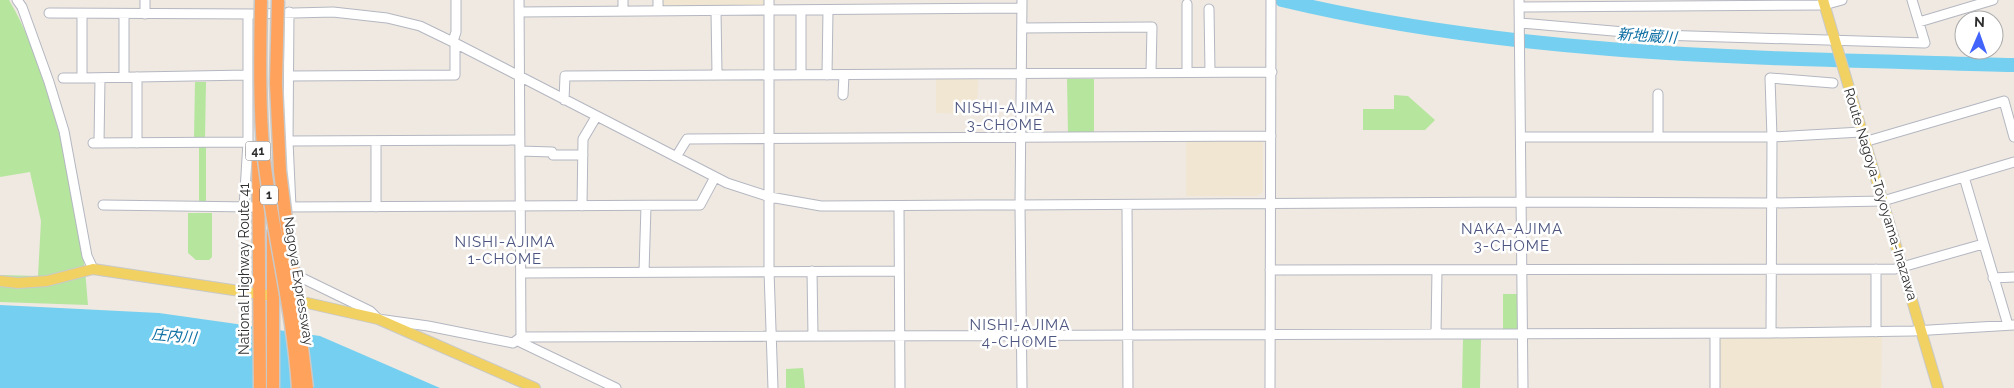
<svg xmlns="http://www.w3.org/2000/svg" width="2014" height="388" viewBox="0 0 2014 388" font-family="Raleway,'Noto Sans JP',sans-serif">
	<style>
		.education { fill: #f0e6d1 }
		.green { fill: #b6e59e }
		.water { fill: #75cff0 }
		.lines { fill: none; stroke-linecap: round; stroke-linejoin: round }
		.river { stroke: #75cff0; stroke-width: 14 }
		.minor-casing { stroke: #b4b7c1; stroke-width: 11 }
		.major-casing { stroke: #c9c9c9; stroke-width: 12 }
		.highway-casing { stroke: #c9c9c9; stroke-width: 15 }
		.minor { stroke: #fff; stroke-width: 9 }
		.major { stroke: #f2d163; stroke-width: 10 }
		.highway { stroke: #ffa35c; stroke-width: 12 }
		.highway-bridge-casing { stroke: #c9c9c9; stroke-width: 15; stroke-linecap: butt }
		.highway-bridge { stroke: #ffa35c; stroke-width: 12 }
		.labels { text-anchor: middle; stroke-width: 5; stroke-linejoin: round; paint-order: stroke }
		.shield { fill: #fff; stroke: #6d6d6d; stroke-width: 1 }
		.shield-label { font-size: 12px; font-weight: bold; fill: #2e2e2e }
		.street-label { font-size: 14px; fill: #2e2e2e; stroke: #fff }
		.water-label { font-size: 15px; font-style: italic; fill: #0d6fa3; stroke: #fff }
		.neighbourhood-label { font-size: 15px; letter-spacing: 1px; fill: #4d5680; stroke: #fff }
	</style>
	<rect width="100%" height="100%" fill="#efe9e1"/>
	<!-- education -->
	<path class="education" d="M661,0H767V3L764,6L663,7Z
		M936,77L978,78L977,114L936,113Z
		M1263,140V192L1257,196H1186V141Z
		M1719,336H1882L1881,388H1717Z"/>
	<!-- green -->
	<path class="green" d="M0,0H9C26,28 37,60 47,92C69,161 83,233 88,305L0,302V275L38,276L41,221L30,172L0,177Z
		M1067,79H1094V133H1068Z
		M195,82H206L205,138H194Z
		M1394,95L1408,96L1435,120L1425,130H1363V109H1394Z
		M199,146H206V203H199Z
		M188,213H212V257L209,260H196L188,253Z
		M1503,294H1520V331L1503,330Z
		M1463,338H1481L1480,388H1462Z
		M803,368L805,388H786V369Z"/>
	<!-- water -->
	<path class="water" d="M0,305L159,313L320,336L440,388H0Z"/>
	<g class="lines">
		<!-- river -->
		<path class="river" d="M1282,0C1523,58 1768,58 2014,65"/>
		<!-- minor casing -->
		<g class="minor-casing">
			<path id="minor" d="M17,0L22,7L49,82L64,131L87,256L93,269
				M145,0V14
				M623,0V11
				M658,0V11
				M769,0V271L773,388
				M1519,0L1523,388
				M1519,7L1824,5L1842,0
				M1209,9L1210,72
				M716,11L717,74
				M289,12L288,141L291,207
				M519,12L1022,8
				M49,13L255,14L333,12L387,18L420,26L455,43L727,183L770,197L821,206L1521,202L1772,203L1883,201L2014,162
				M82,14V78L248,75
				M1919,22L1993,0
				M1520,23L1659,35L1925,43L1912,0
				M1022,28L1152,27L1151,72
				M453,41L456,32V0
				M1187,72V4
				M801,75V10
				M827,75L828,10
				M289,76L455,75V43
				M124,77V14
				M63,78H82
				M1658,94V137
				M843,95L844,75
				M564,100L565,76L1272,72
				M1521,137H1772L1861,132
				M288,141L520,140
				M376,141V207
				M1864,142L2004,101L2014,137
				M93,143L248,142
				M99,143L100,78
				M137,143V77
				M520,151L552,152L553,155H583
				M676,157L687,139L1271,136
				M1964,177L2008,325
				M103,205L252,207
				M1127,205L1128,388
				M582,206L583,139L596,117
				M899,206L900,388
				M244,207L248,142V14
				M280,207L700,205L715,177
				M292,269L297,272L300,277L370,311L378,319L428,326L513,343L521,337L519,0
				M1876,269V332
				M1270,270L1895,269L1983,244
				M812,271L813,336
				M644,272L646,206
				M521,273L899,271
				M1993,278L2014,277
				M1436,333L1437,270
				M1771,333L1772,137L1770,78L1833,83
				M521,337L1771,333L1913,331L2014,325
				M518,341L616,388
				M1022,388L1020,206L1022,0
				M1270,388L1271,0
				M1715,388V334"/>
		</g>
		<!-- major casing -->
		<g class="major-casing">
			<path id="major" d="M1823,0L1938,388
				M0,281L18,283L47,281L93,269L266,295
				M290,299L378,319L535,388"/>
		</g>
		<!-- highway casing -->
		<g class="highway-casing">
			<path id="highway" d="M258,147L260,388
				M273,233V388"/>
		</g>
		<!-- minor -->
		<use href="#minor" class="minor"/>
		<!-- major -->
		<use href="#major" class="major"/>
		<!-- highway -->
		<use href="#highway" class="highway"/>
		<!-- highway-bridge casing -->
		<g class="highway-bridge-casing">
			<path id="highway-bridge" d="M261,0C260,53 259,106 264,159C273,236 293,311 298,388
				M278,0L276,83L280,171L307,388"/>
		</g>
		<!-- highway-bridge -->
		<use href="#highway-bridge" class="highway-bridge"/>
	</g>
	<g class="labels">
		<!-- shield labels -->
		<g class="shield">
			<rect x="245.5" y="141.5" width="25" height="19" rx="4"/>
			<rect x="260" y="185.5" width="18" height="19" rx="4"/>
		</g>
		<g class="shield-label">
			<text x="258" y="155">41</text>
			<text x="269" y="199">1</text>
		</g>
		<!-- street labels -->
		<g class="street-label">
			<text transform="translate(1881 194) rotate(73)" y="5">Route Nagoya-Toyoyama-Inazawa</text>
			<text transform="translate(244 269) rotate(-90)" y="5">National Highway Route 41</text>
			<text transform="translate(299 281) rotate(81)" y="5">Nagoya Expressway</text>
		</g>
		<!-- water labels -->
		<g class="water-label">
			<text transform="translate(1647 36) rotate(4)" y="5">新地蔵川</text>
			<text transform="translate(174 336) rotate(5)" y="5">庄内川</text>
		</g>
		<!-- neighbourhood labels -->
		<g class="neighbourhood-label">
			<text x="1005" y="113">NISHI-AJIMA<tspan x="1005" dy="17">3-CHOME</tspan></text>
			<text x="1512" y="234">NAKA-AJIMA<tspan x="1512" dy="17">3-CHOME</tspan></text>
			<text x="505" y="247">NISHI-AJIMA<tspan x="505" dy="17">1-CHOME</tspan></text>
			<text x="1020" y="330">NISHI-AJIMA<tspan x="1020" dy="17">4-CHOME</tspan></text>
		</g>
	</g>
	<!-- north arrow -->
	<g transform="translate(1979 35) rotate(2)"><circle r="24" fill="#ffffff" stroke="#ababab"/>
	<path d="M0-4L9 19L0 12L-9 19Z" fill="#4264fb"/>
	<text y="-8" font-size="14" font-weight="bold" text-anchor="middle" fill="#2e2e2e">N</text>
	</g>
</svg>
